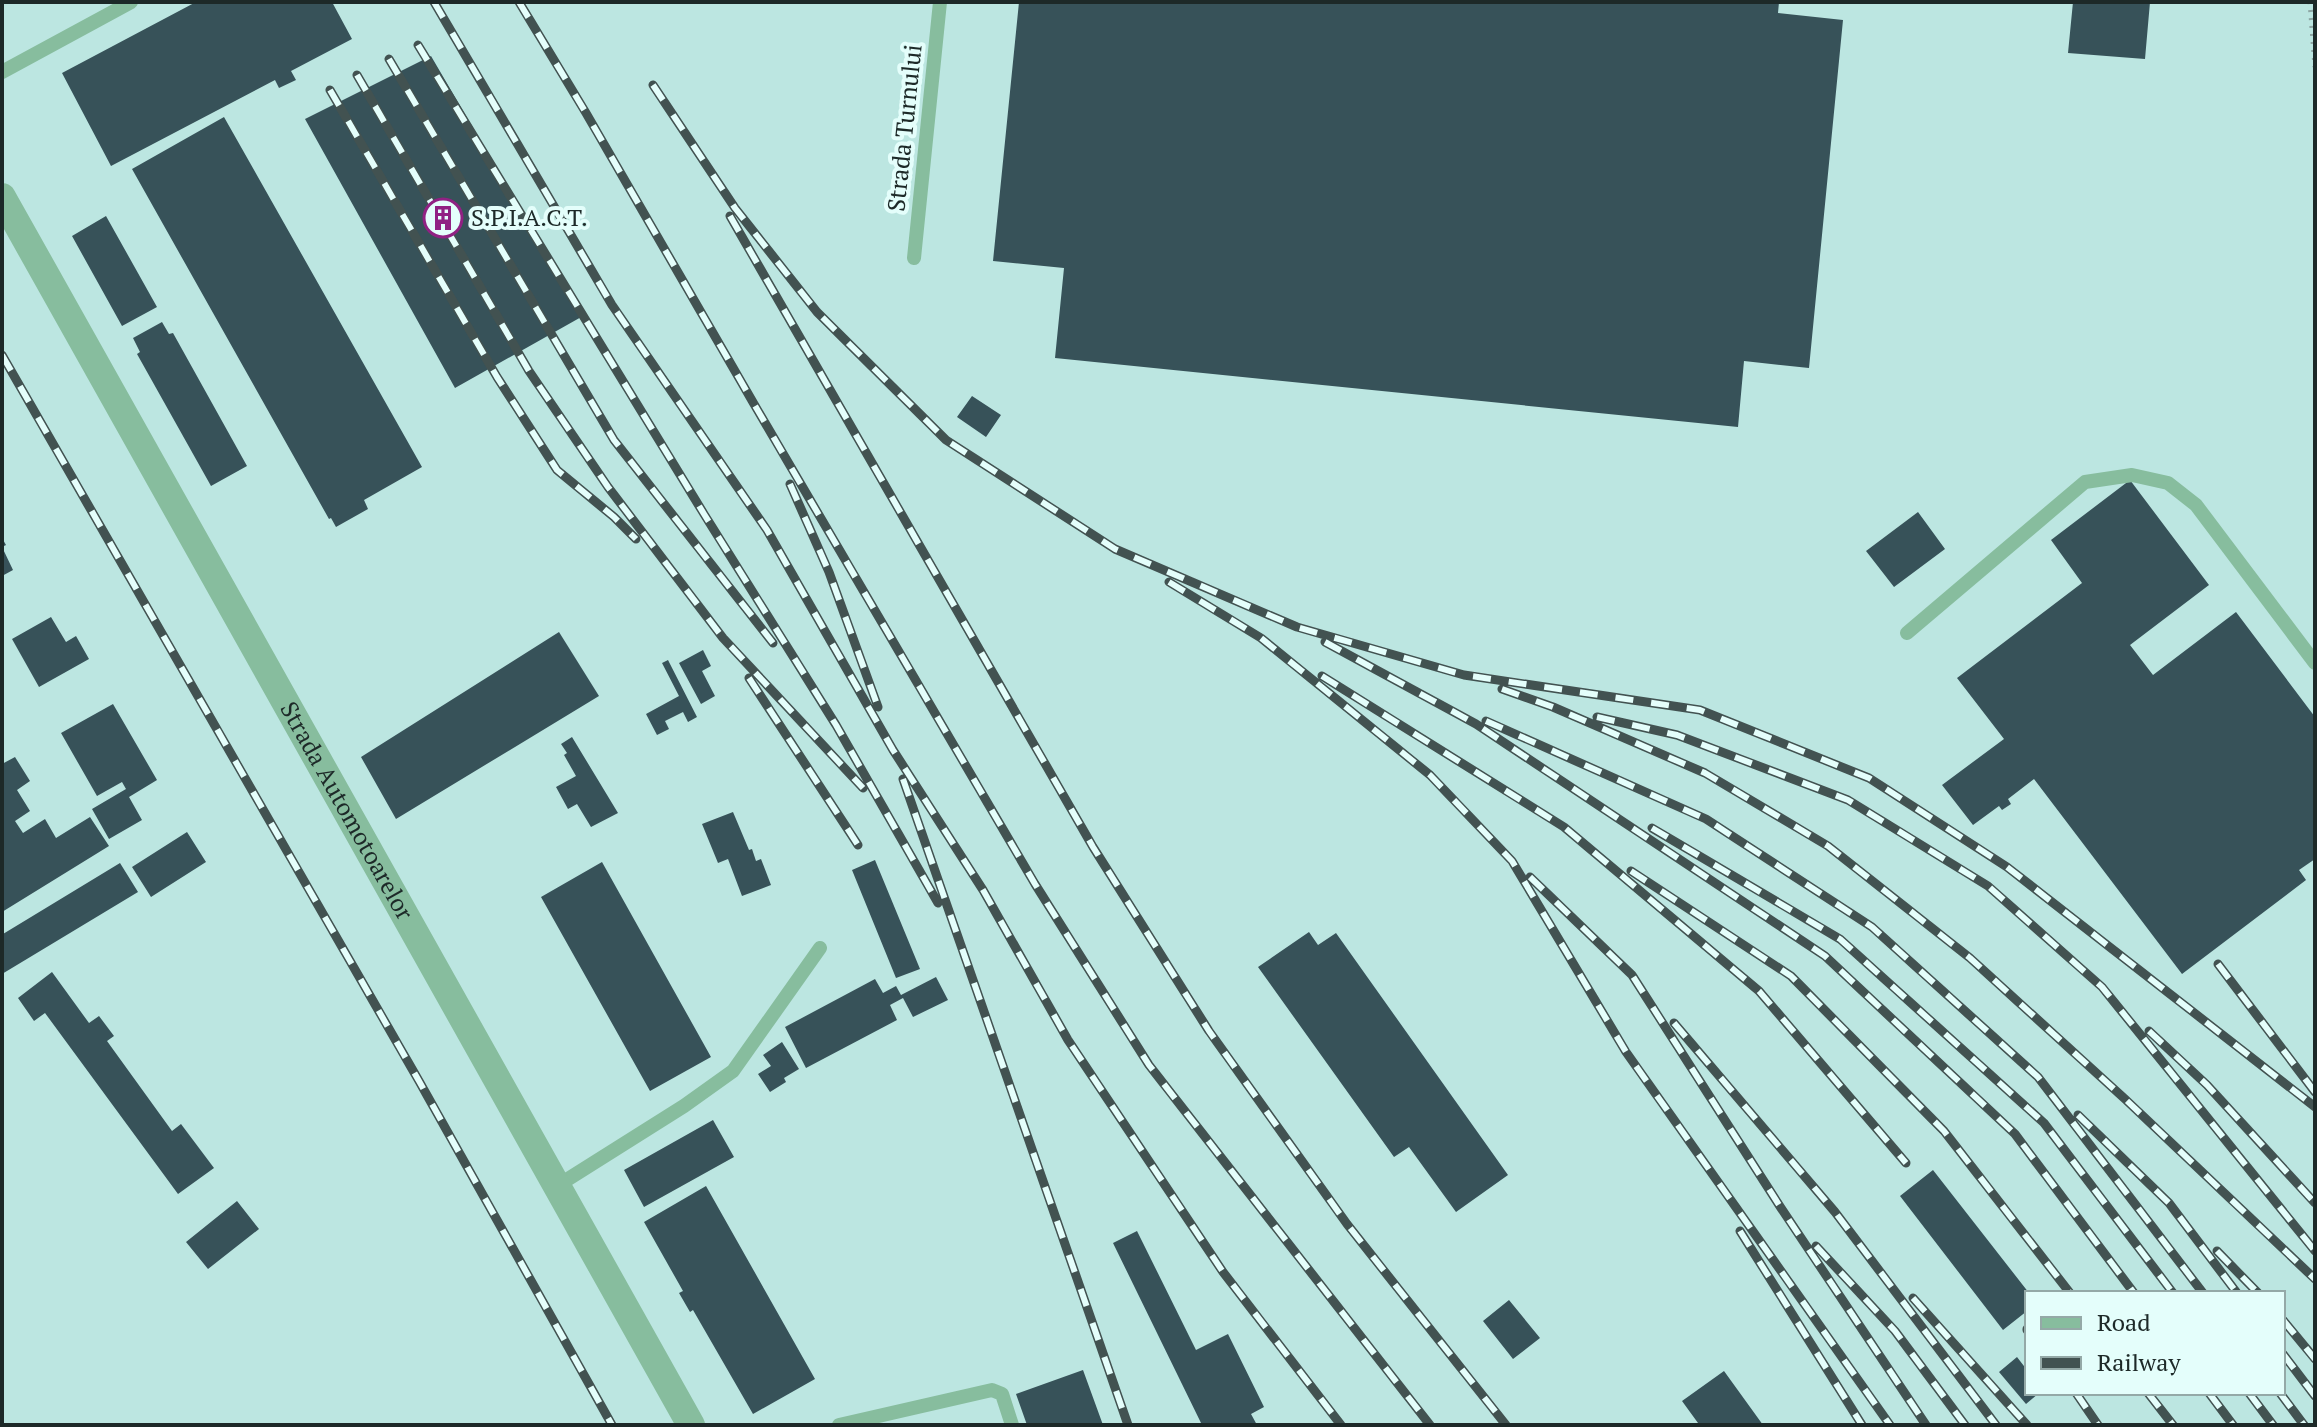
<svg xmlns="http://www.w3.org/2000/svg" width="2317" height="1427" viewBox="0 0 2317 1427" font-family="'PT Serif',serif">
	<style>
		.built { fill: #bce6e1; fill-rule: evenodd }
		.building { fill: #375259 }
		.lines { fill: none; stroke-linecap: round; stroke-linejoin: round }
		.path { stroke: #8da5a3; stroke-width: 5; stroke-dasharray: 2 6; stroke-linecap: butt }
		.service { stroke: #87bd9e; stroke-width: 14 }
		.minor { stroke: #87bd9e; stroke-width: 28 }
		.rail-casing { stroke: #425251; stroke-width: 9 }
		.rail { stroke: #e4fefb; stroke-width: 6; stroke-dasharray: 18; stroke-linecap: butt }
		.labels { text-anchor: middle; stroke-width: 8; stroke-linejoin: round; paint-order: stroke }
		.street-label { font-size: 24px; fill: #1d2928; stroke: #e4fefb }
		.poi-label { font-size: 24px; fill: #1d2928; stroke: #e4fefb; text-anchor: start }
	</style>
	<rect width="100%" height="100%" fill="#d2f2ef"/>
	<!-- built -->
	<path class="built" d="M2,2H2315V1425H2ZM2027,1293H2283V1393H2027Z"/>
	<!-- building -->
	<path class="building" d="M196,2H332L352,39L291,71L296,80L279,88L275,80L111,166L62,73Z
		M1019,2H1779L1778,13L1843,20L1809,368L1744,361L1738,427L1055,358L1064,268L993,261Z
		M2073,2H2150L2145,59L2068,53Z
		M431,56L583,316L455,388L305,119Z
		M224,117L422,467L364,500L368,509L336,527L331,518L329,519L132,169Z
		M106,216L157,307L122,326L72,236Z
		M162,322L169,334L173,333L247,466L211,486L137,354L140,352L133,338Z
		M972,396L1001,415L986,437L957,417Z
		M2130,480L2209,585L2130,645L2153,675L2236,612L2315,717V859L2299,870L2306,880L2182,974L2034,779L2008,799L2011,804L2002,810L1999,806L1973,825L1942,785L2004,739L1957,678L2082,583L2051,540Z
		M1918,512L1945,549L1894,587L1866,551Z
		M2,538L6,545L2,547L13,570L2,576Z
		M51,617L66,642L76,636L89,659L39,687L12,639Z
		M559,632L599,696L396,819L361,757Z
		M703,650L711,666L702,671L715,696L701,704L679,663Z
		M668,660L697,717L688,722L683,712L665,721L669,729L657,735L646,714L679,696L662,663Z
		M113,704L157,780L129,797L142,820L109,839L92,809L126,789L122,782L97,796L61,733Z
		M572,737L618,813L591,827L577,804L568,809L556,787L576,776L564,755L567,753L561,744Z
		M15,757L30,781L17,790L30,811L15,821L23,833L45,819L56,838L90,817L109,846L2,912V764Z
		M733,812L749,850L752,849L756,861L761,859L771,885L742,896L728,859L718,863L702,824Z
		M187,832L206,862L151,897L132,867Z
		M875,860L920,969L896,978L852,870Z
		M602,862L711,1057L650,1091L541,897Z
		M120,863L138,892L2,974L3,934Z
		M1309,932L1318,945L1336,933L1508,1175L1456,1212L1409,1147L1394,1157L1258,967Z
		M52,972L89,1023L99,1016L114,1036L107,1041L172,1131L181,1124L214,1168L178,1194L45,1013L34,1021L18,998Z
		M936,977L948,1000L913,1017L903,998L890,1005L897,1020L806,1068L785,1027L875,979L883,993L896,986L901,995Z
		M782,1042L799,1069L784,1078L786,1082L770,1092L758,1074L771,1066L763,1055Z
		M713,1120L734,1157L644,1207L624,1170Z
		M1933,1170L2029,1293H2027V1311L2003,1330L1900,1196Z
		M706,1186L815,1379L753,1414L693,1310L690,1312L679,1293L683,1291L644,1222Z
		M237,1201L259,1229L208,1269L186,1242Z
		M1137,1231L1196,1350L1228,1334L1264,1407L1251,1414L1257,1425H1202L1113,1243Z
		M1509,1300L1540,1338L1513,1359L1483,1321Z
		M2017,1357L2027,1370V1393H2039L2026,1404L1999,1372Z
		M1083,1370L1103,1425H1027L1016,1394Z
		M1724,1371L1763,1425H1694L1698,1423L1682,1401Z"/>
	<g class="lines">
		<!-- path -->
		<path class="path" d="M2310,2L2315,67"/>
		<!-- service -->
		<path class="service" d="M2,72L131,2
			M914,258L940,2
			M1907,633L2085,482L2132,475L2168,483L2196,505L2315,663
			M557,1186L684,1106L733,1071L820,948
			M839,1425L992,1390L1002,1394L1012,1425"/>
		<!-- minor -->
		<path class="minor" id="s1" d="M2,197L691,1425"/>
		<!-- rail casing -->
		<g class="rail-casing">
			<path id="rail" d="M434,2L612,305L767,530L893,750L983,890L1068,1040L1223,1272L1341,1425
				M519,2L586,113L754,404L1035,884L1149,1065L1430,1425
				M418,45L704,514L836,725L938,903
				M389,59L614,440L773,643
				M357,75L529,371L608,487L723,638L863,788
				M653,85L735,208L817,312L946,440L1115,549L1297,627L1464,675L1700,710L1869,778L2007,867L2315,1107
				M330,90L497,377L557,470L614,517L636,539
				M730,216L1093,847L1209,1031L1347,1224L1506,1425
				M2,355L419,1081L612,1425
				M790,484L829,572L878,707
				M1169,582L1261,638L1430,775L1512,861L1626,1052L1890,1425
				M1325,642L1476,724L1825,956L2015,1134L2134,1293
				M1322,676L1564,827L1759,991L1906,1163
				M749,678L858,845
				M1502,689L1553,707L1705,773L1828,846L1970,958L2125,1099L2315,1279
				M1597,717L1677,735L1848,800L1988,886L2102,987L2315,1251
				M1486,721L1706,819L1872,927L2038,1077L2203,1293
				M903,779L1128,1425
				M1652,828L1840,939L2044,1123L2173,1293
				M1631,871L1791,976L1944,1131L2070,1293
				M1530,877L1632,975L1781,1208L1926,1425
				M2218,964L2315,1092
				M1674,1023L1835,1212L1996,1425
				M2149,1031L2207,1085L2315,1203
				M2078,1115L2169,1203L2237,1293
				M1740,1231L1862,1425
				M1816,1246L1895,1331L1965,1425
				M2217,1251L2258,1293
				M1913,1298L2027,1425
				M2283,1320L2315,1359
				M2027,1329V1330
				M2283,1354L2315,1396
				M2076,1393L2098,1425
				M2148,1393L2173,1425
				M2209,1393L2233,1425
				M2249,1393L2273,1425
				M2280,1393L2304,1425"/>
		</g>
		<!-- rail -->
		<use href="#rail" class="rail"/>
	</g>
	<!-- icons -->
	<defs>
		<g id="building-ring" transform="scale(2)"><circle r="9.5" fill="#e4fefb" stroke="#902183" stroke-width="1.5"/><path d="M-4-6H4V6H1V3H-1V6H-4ZM-2.5-4.3h1.7v1.8h-1.7ZM.8-4.3h1.7v1.8H.8ZM-2.5-1h1.7V.8h-1.7ZM.8-1h1.7V.8H.8Z" fill="#902183"/></g>
	</defs>
	<g fill-rule="evenodd">
		<use href="#building-ring" x="443" y="218"/>
	</g>
	<g class="labels">
		<!-- street labels -->
		<g class="street-label">
			<text transform="translate(905 128) rotate(-84)" y="8">Strada Turnului</text>
			<text dy="8" stroke="none"><textPath href="#s1" startOffset="704">Strada Automotoarelor</textPath></text>
		</g>
		<!-- poi labels -->
		<g class="poi-label">
			<text x="471" y="226">S.P.I.A.C.T.</text>
		</g>
	</g>
	<!-- border -->
	<rect width="2317" height="1427" fill="none" stroke="#1d2928" stroke-width="8"/>
	<!-- legend -->
	<rect x="2025" y="1291" width="260" height="104" fill="#e4fefb" stroke="#94a9a7" stroke-width="2"/>
	<rect x="2041" y="1317" width="40" height="12" fill="#87bd9e" stroke="#94a9a7" stroke-width="2"/>
	<text x="2097" y="1331" font-size="24" fill="#1d2928">Road</text>
	<rect x="2041" y="1357" width="40" height="12" fill="#425251" stroke="#94a9a7" stroke-width="2"/>
	<text x="2097" y="1371" font-size="24" fill="#1d2928">Railway</text>
</svg>
